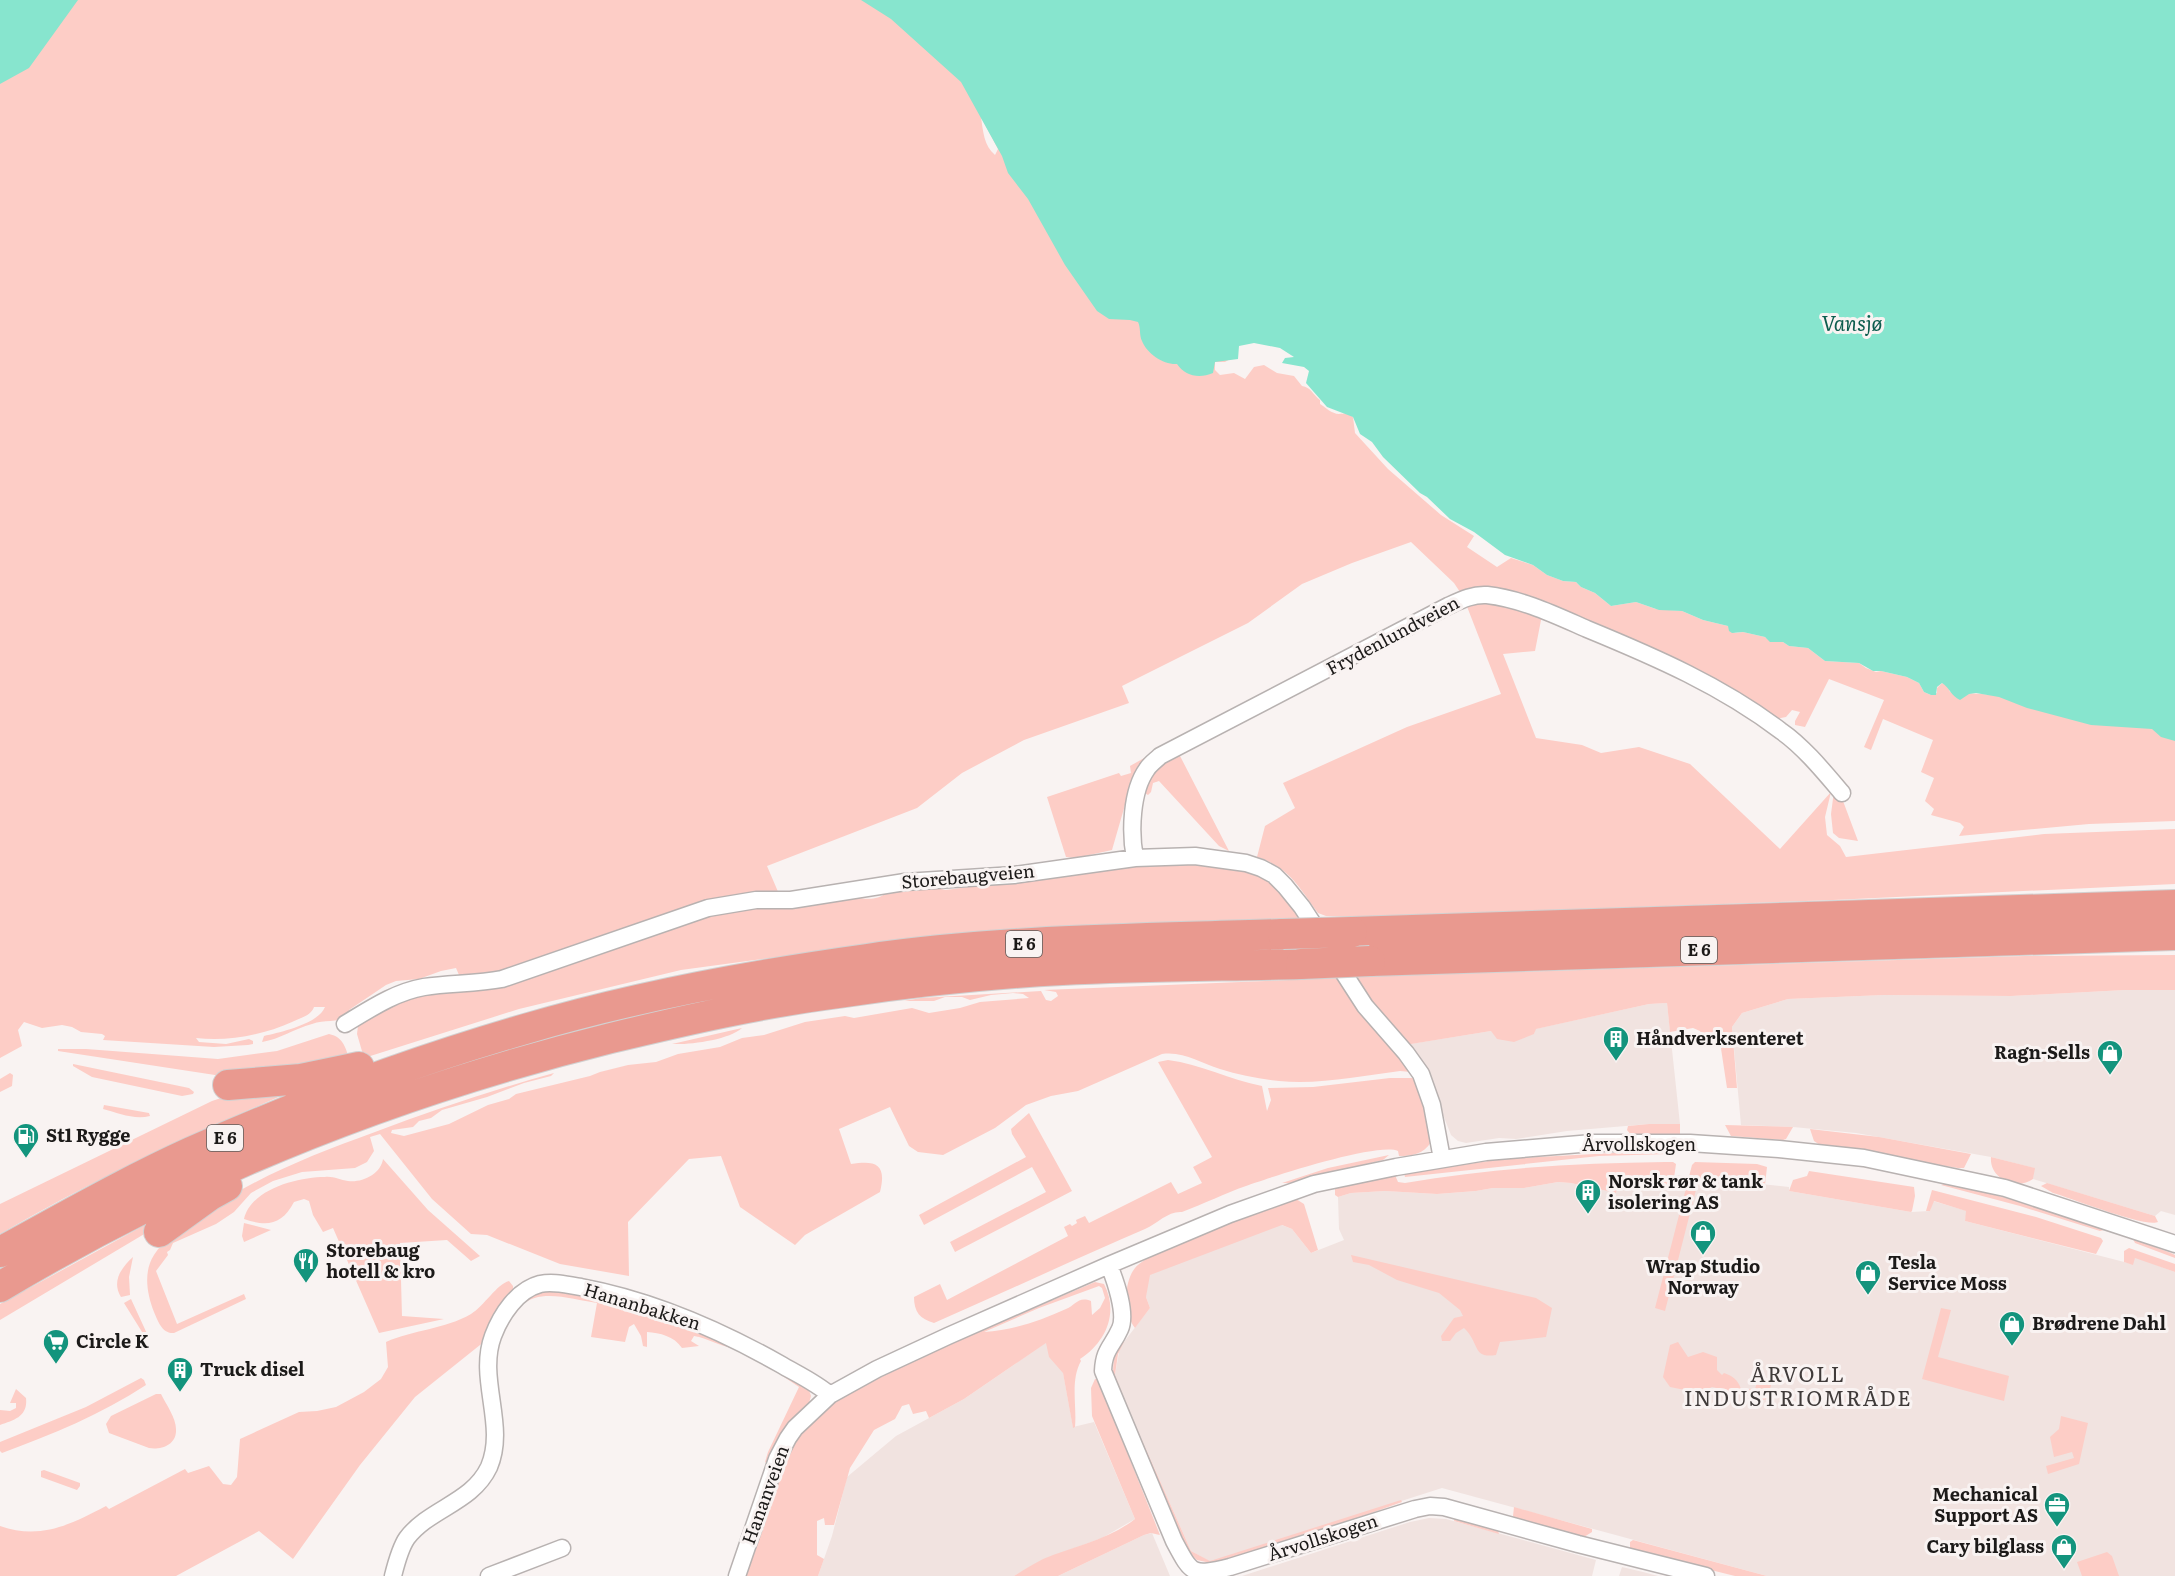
<svg xmlns="http://www.w3.org/2000/svg" width="2175" height="1576" viewBox="0 0 2175 1576" font-family="Literata,serif">
	<style>
		.built { fill: #f1e3e0 }
		.green { fill: #fdcdc6; fill-rule: evenodd }
		.water { fill: #87e5ce }
		.lines { fill: none; stroke-linecap: round; stroke-linejoin: round }
		.street-casing { stroke: #b8b2b1; stroke-width: 19 }
		.highway-casing { stroke: #d2d1d1; stroke-width: 32 }
		.street { stroke: #fff; stroke-width: 16 }
		.highway { stroke: #e9998f; stroke-width: 30 }
		.highway-bridge-casing { stroke: #d2d1d1; stroke-width: 32; stroke-linecap: butt }
		.highway-bridge { stroke: #e9998f; stroke-width: 30 }
		.labels { text-anchor: middle; stroke-width: 6; stroke-linejoin: round; paint-order: stroke }
		.shield { fill: #f9f3f2; stroke: #5e5b5a; stroke-width: 1.5 }
		.shield-label { font-size: 16px; font-weight: bold; fill: #1c1a19 }
		.street-label { font-size: 18px; fill: #1c1a19; stroke: #f9f3f2 }
		.poi-label { font-size: 18px; font-weight: bold; fill: #1c1a19; stroke: #f9f3f2; text-anchor: start }
		.water-label { font-size: 20px; font-style: italic; fill: #0d5d4e; stroke: #f9f3f2 }
		.quarter-label { font-size: 21px; letter-spacing: 1.5px; fill: #403b3a; stroke: #f9f3f2 }
	</style>
	<rect width="100%" height="100%" fill="#f9f3f2"/>
	<!-- built -->
	<path class="built" d="M2125,990H2175V1215L2161,1211L2155,1216L2033,1179L2034,1168L1991,1157L1856,1133L1793,1127L1741,1125L1732,1027L1742,1013L1788,999L1884,995L2011,996Z
		M1667,1003L1680,1124H1649L1567,1131L1516,1139L1499,1138L1466,1143L1458,1141L1451,1135L1422,1061L1410,1044L1491,1031L1534,1034L1535,1029L1649,1004Z
		M1676,1175L1789,1187V1191L1911,1212L1930,1211L1933,1201L1967,1211L1965,1221L2132,1264L2135,1257L2175,1272V1576H1767L1442,1488L1211,1562L1191,1551L1130,1413L1115,1375L1120,1347L1150,1308L1146,1297L1147,1270L1279,1224L1292,1229L1311,1253L1344,1240L1339,1229L1338,1197L1351,1193L1385,1191L1437,1194L1476,1191L1493,1188H1524L1558,1182L1571,1183L1616,1193L1617,1186H1624L1644,1185L1666,1187L1673,1185Z
		M1047,1342L1062,1367L1073,1427L1094,1422L1135,1519L1102,1538L1042,1560L1014,1576H818L832,1536L847,1477L896,1436L964,1399Z
		M1429,1518L1446,1519L1596,1560L1592,1576H1242L1410,1522Z
		M1152,1533L1170,1576H1058L1144,1535Z
		M1622,1567L1643,1572L1658,1576H1619Z"/>
	<!-- green -->
	<path class="green" d="M0,0H887L1237,347L1238,359H1230L1225,362H1215V370L1220,375L1234,373L1245,379L1254,367L1264,365L1277,373L1294,376L1302,386C1311,387 1313,395 1320,400V404C1325,407 1332,414 1339,414C1346,414 1346,412 1353,417L1355,433L1388,469L1441,515L1474,536L1467,547L1497,567L1511,558L1533,565L1547,575L1563,581L1576,582L1581,587L1595,593L1611,606L1636,602L1656,609L1682,611L1703,620L1728,626L1735,633L1743,632L1765,637L1771,642H1783L1789,646L1808,648L1825,661L1859,663L1866,668L1876,672L1881,671L1907,677L1919,683L1924,692L1931,695L1937,693V688L1942,683L1948,686L1950,692C1972,695 2003,691 2021,705L2175,702V821L2089,824L1959,836L1964,827L1960,823L1931,815L1934,809L1925,801L1934,778L1921,772L1933,740L1883,719L1871,750L1864,747L1884,700L1829,679L1805,727L1795,725V721L1800,712L1792,710L1786,717L1775,719L1622,640L1460,592L1454,583L1411,542L1352,563L1302,584L1248,623L1122,686L1129,703L1024,740L962,773L917,808L767,866L779,894L497,977H466L459,975L456,968L441,971L419,979L396,981L386,985L349,1010V1017C336,1023 325,1019 312,1024C294,1029 280,1039 262,1042L264,1036C281,1032 318,1024 325,1007H314C311,1016 300,1018 292,1022C263,1035 227,1042 196,1038L199,1042L226,1044L249,1039L253,1041V1044L248,1045L214,1047L103,1040L105,1036L102,1034L81,1032L72,1027L62,1025L42,1028L24,1022L18,1030L22,1046L0,1058ZM981,117L998,149L995,155C984,146 983,131 981,117Z
		M1489,601L1542,615L1535,651L1503,654L1536,738L1582,745L1601,753L1639,747L1690,764L1780,849L1831,792L1825,817L1827,835L1840,846L1846,857L2044,834L2175,829V884L1833,900L1356,917L1326,916L1318,913C1299,887 1289,867 1257,857L1265,826L1295,808L1283,783L1407,727L1501,694L1466,604Z
		M1153,753L1135,775L1129,791L1112,850L1076,858L1066,857L1047,797L1119,773L1121,776L1131,773L1130,766Z
		M1179,754L1229,851L1219,846L1159,781L1153,783L1151,792L1148,795L1143,792C1151,770 1159,765 1179,754Z
		M1834,791L1843,801L1858,841L1839,838L1833,833L1831,814Z
		M1187,862L1242,868L1270,877L1304,918L1183,923L867,945L681,970L519,1009L364,1058L357,1034L358,1026L372,1011L436,989L701,915L742,908L853,897C865,899 877,901 886,893L931,887L946,890L1063,874Z
		M2175,955V990H2125L2011,996L1884,995L1788,999L1742,1013L1732,1027L1737,1088H1727L1720,1042L1704,1041L1700,1031L1693,1028L1670,1032L1667,1003L1649,1004L1536,1029L1534,1034L1514,1042L1497,1039L1491,1031L1405,1045L1353,977L2025,956Z
		M1341,978L1411,1072L1400,1071C1360,1076 1319,1085 1279,1081C1260,1079 1239,1075 1220,1069C1200,1063 1184,1051 1162,1054L1078,1091L1051,1096L1026,1105L995,1128L943,1155L918,1152L909,1146L890,1107L839,1129L851,1164C876,1160 887,1164 880,1192L805,1235L795,1245L740,1207L721,1156L689,1159L628,1222L629,1276L560,1264L487,1235L471,1234L432,1199L380,1134L370,1137L374,1151L367,1162L355,1168L302,1172L273,1181L251,1193L234,1212L216,1224L173,1243L170,1250L167,1252L168,1255L156,1271L177,1324L244,1294L246,1299L174,1333C162,1334 158,1321 154,1312C147,1294 143,1272 154,1255C164,1239 180,1230 195,1219C253,1178 309,1156 375,1132C434,1110 493,1090 554,1073L551,1076L524,1083L487,1097L442,1110L431,1118L419,1121L413,1127L392,1130L391,1133L404,1136L449,1124L488,1105L509,1099L516,1094L590,1076L600,1072L628,1065L656,1062L678,1054L720,1047L742,1038L764,1035L805,1022L845,1016L854,1018L912,1008L929,1013L960,1008L980,1002L1029,998L1023,994L1013,993L991,995L970,1000L962,997H945L934,1001H904L921,998L1041,991L1046,1000L1051,1001L1058,996L1056,992L1044,990Z
		M742,1028C729,1040 689,1045 672,1044Z
		M329,1034C344,1037 346,1049 350,1062L236,1076L215,1075L58,1051V1049H86L218,1059L277,1051Z
		M1168,1060C1201,1064 1230,1080 1262,1086L1267,1111L1271,1100L1268,1088L1313,1087L1390,1078H1414L1422,1093L1431,1142C1424,1154 1412,1156 1399,1156L1398,1151C1378,1142 1271,1177 1246,1186C1225,1193 1204,1204 1182,1212C1168,1211 1158,1223 1145,1229C1075,1259 1005,1292 934,1323C920,1319 914,1312 914,1297L940,1284L947,1300L1068,1236L1064,1227L1070,1224L1072,1226L1077,1223L1076,1220L1085,1216L1089,1223L1171,1182L1178,1194L1202,1183L1193,1167L1212,1157L1158,1062Z
		M73,1064L189,1088L194,1092L193,1094L182,1096L92,1077L73,1066Z
		M10,1073L13,1075L12,1086L0,1092V1079Z
		M288,1093C190,1135 93,1180 0,1234V1204L212,1101L230,1095Z
		M104,1105L149,1113L150,1116C134,1120 118,1113 103,1109Z
		M1029,1113L1072,1191L955,1252L950,1242L1046,1192L1032,1167L924,1225L919,1215L1026,1157L1012,1134L1011,1129Z
		M1649,1124H1680V1134L1631,1135L1627,1130L1628,1126Z
		M1725,1125L1793,1127L1786,1139L1783,1140L1731,1136Z
		M1810,1129L1879,1137L1971,1154L1964,1168H1958L1820,1145L1814,1141Z
		M1651,1151L1669,1154L1599,1156L1405,1177L1404,1173L1503,1159Z
		M1389,1155L1383,1160L1290,1183H1282L1328,1168Z
		M1991,1157L2035,1168L2033,1179C2017,1191 1989,1179 1991,1157Z
		M383,1159L428,1210L480,1256L471,1261L447,1240L400,1243L402,1316L444,1319L379,1333L333,1228L323,1232L313,1215L309,1201L304,1199L294,1202C282,1225 267,1227 244,1219C251,1189 298,1177 325,1177C333,1176 340,1180 348,1181C362,1183 381,1174 383,1159Z
		M1665,1162H1673L1676,1164L1673,1185C1658,1190 1636,1184 1618,1186L1616,1193L1571,1183L1558,1182L1524,1188H1493L1476,1191L1437,1194L1385,1191L1351,1193L1338,1197L1335,1195V1187L1395,1175L1398,1182L1405,1183C1490,1168 1578,1163 1665,1162Z
		M1695,1162L1757,1164L1767,1167L1765,1185L1699,1178L1665,1311L1655,1308L1692,1165Z
		M1809,1171L1914,1187L1915,1196L1912,1211L1911,1212L1789,1191L1793,1180L1807,1176Z
		M1947,1183L2042,1207L2103,1227L2104,1230L2100,1231L2020,1206L1941,1185Z
		M2047,1183L2155,1216L2158,1222C2146,1228 2071,1198 2053,1193L2041,1186Z
		M1932,1190L2036,1217L2101,1238L2103,1241L2096,1254L1965,1221L1966,1211L1934,1201L1930,1211H1926Z
		M1296,1199L1304,1204L1318,1250L1311,1253L1292,1229L1282,1225L1150,1275L1146,1297L1150,1308L1135,1328C1124,1314 1123,1283 1135,1268C1137,1265 1142,1262 1146,1259L1230,1222Z
		M154,1220L151,1230L0,1320V1304Z
		M244,1223L271,1230L244,1242L242,1236Z
		M2133,1239L2171,1253L2175,1255V1258L2135,1243Z
		M2129,1248L2175,1264V1272L2135,1258L2133,1265L2124,1262V1251Z
		M1351,1255L1536,1298L1552,1308L1546,1337L1500,1342L1496,1355C1472,1359 1480,1343 1464,1328L1456,1333L1450,1341H1442L1441,1336L1454,1318L1463,1316L1460,1310L1439,1293L1397,1280L1369,1265L1353,1262Z
		M133,1257L129,1277L130,1295L121,1297C111,1281 122,1267 133,1257Z
		M509,1281L513,1286V1291L485,1341L415,1397L360,1465L293,1559L259,1531L176,1576H0V1526C40,1540 70,1525 106,1506L109,1509L185,1469L188,1473L209,1466L223,1484L231,1485L237,1477L240,1439L299,1412L317,1411L336,1407L364,1392L381,1379L388,1367L386,1342C413,1330 445,1329 471,1314C484,1306 497,1284 509,1281Z
		M1095,1282L1104,1284C1119,1313 1106,1342 1080,1359L1081,1361C1070,1381 1077,1405 1075,1427L1073,1428L1063,1373L1049,1357L1046,1343L964,1399L929,1418L926,1411L913,1414L909,1404L902,1406L895,1419L874,1430L850,1468L834,1525H825L824,1518L817,1521V1555L824,1559L818,1576H745L783,1463L802,1432L836,1400L927,1354ZM1099,1286L1102,1288L1105,1298L1100,1308L1092,1315L1091,1301C1078,1296 1076,1305 1066,1309C1040,1321 1013,1330 984,1332L1039,1308Z
		M542,1289C609,1298 672,1318 733,1348C718,1346 708,1338 694,1336L691,1341L699,1346L682,1348C674,1336 660,1333 647,1332V1347L643,1346L641,1336L634,1324L629,1327L625,1342L591,1337L597,1303C573,1300 541,1288 522,1305L519,1302Z
		M131,1299L149,1338L147,1340L124,1303Z
		M1941,1308L1951,1310L1938,1357L2009,1376L2004,1401L1922,1379Z
		M1121,1342H1124L1118,1354L1115,1375L1130,1413L1191,1551L1210,1561L1401,1500L1402,1502L1307,1536L1215,1564L1197,1560L1191,1555L1184,1545L1113,1375C1113,1364 1114,1351 1121,1342Z
		M1678,1342L1688,1357L1703,1352L1717,1357V1370L1722,1375L1724,1373C1733,1376 1738,1380 1741,1389H1755L1758,1379L1772,1382L1767,1399L1758,1401L1743,1394L1712,1387L1700,1393L1670,1387L1663,1377L1670,1345Z
		M772,1369L800,1383L809,1390L811,1396L809,1403L793,1419L768,1464L765,1462L768,1452L799,1387Z
		M141,1378L144,1380L146,1385C102,1414 51,1435 2,1453L0,1451V1442L86,1407Z
		M1095,1379H1098L1160,1535L1151,1533L1144,1535L1058,1576H1014C1024,1570 1033,1564 1043,1559C1074,1546 1108,1540 1135,1519L1092,1416L1091,1388Z
		M16,1389L26,1398C28,1416 15,1420 0,1425V1410L10,1411L16,1408V1403H10Z
		M156,1394H161C166,1404 176,1418 176,1429C177,1445 161,1450 149,1448L109,1433L106,1424L111,1416Z
		M2061,1416L2088,1423L2079,1464L2048,1474L2046,1466L2074,1458L2072,1452L2054,1457L2050,1437L2059,1429Z
		M44,1470L80,1483V1486L77,1490L41,1477V1471Z
		M1514,1507L1592,1529V1532L1584,1537L1516,1520L1513,1516Z
		M1455,1517L1498,1530L1499,1534L1454,1521Z
		M1633,1540L1767,1576H1735L1630,1550V1542Z
		M2107,1552L2112,1556L2119,1576H2082L2077,1562Z"/>
	<!-- water -->
	<path class="water" d="M0,0H78L29,68L0,84Z
		M861,0H2175V741L2161,737L2152,729L2091,725L2027,708L1999,697L1976,693L1969,694L1960,700C1951,696 1950,688 1942,683L1937,687L1936,695H1931L1924,692L1919,683L1907,677L1881,671H1873L1859,663L1825,661L1808,648L1789,646L1783,642H1770L1765,637L1743,632L1732,633L1729,631L1728,626L1703,620L1682,611L1659,610L1636,602L1611,606L1595,593L1581,587L1576,582L1563,581L1547,575L1533,565L1505,555L1474,532L1450,519L1427,497L1420,493L1383,457L1372,442L1360,434L1353,417L1327,407L1306,383L1309,371L1304,367L1282,363L1285,358L1294,357L1280,348L1254,343L1239,346L1238,359C1230,360 1223,361 1215,362L1213,373C1199,379 1185,376 1177,364C1164,365 1147,354 1142,341C1139,335 1141,328 1138,322L1130,320L1109,319L1097,311L1065,265L1028,199L1008,173L1002,156L961,82L891,19Z"/>
	<g class="lines">
		<!-- street casing -->
		<g class="street-casing">
			<path id="street" d="M1135,858C1130,833 1131,791 1147,769C1150,764 1156,760 1160,756L1448,606C1461,600 1473,594 1487,595C1522,599 1555,615 1587,629C1655,657 1722,686 1781,731C1803,746 1825,773 1842,793
				M1334,958L1365,1006L1406,1053L1421,1074L1432,1105L1442,1159
				M345,1024C370,1009 395,992 424,987C450,983 476,984 502,979L708,908L756,900H791L905,882L1014,875L1135,858L1195,856L1246,863L1261,868L1274,875L1285,886L1302,907L1321,936
				M1109,1265C1115,1280 1127,1314 1120,1329C1112,1347 1104,1349 1103,1371L1174,1541C1192,1575 1192,1576 1230,1567L1415,1509L1430,1506L1444,1507L1578,1544L1706,1576
				M393,1576C396,1564 400,1548 407,1538C430,1508 472,1503 489,1467C507,1425 477,1379 493,1336C501,1315 517,1290 540,1284C554,1281 567,1285 581,1287C651,1300 718,1329 780,1364C797,1374 815,1382 830,1395
				M489,1576L562,1548
				M737,1576L777,1459L788,1438L795,1428L830,1395L877,1369L948,1336L1109,1265L1230,1214L1314,1184L1396,1167L1486,1152L1592,1143H1690L1779,1149L1864,1158L2005,1188L2175,1244"/>
		</g>
		<!-- highway casing -->
		<g class="highway-casing">
			<path id="highway" d="M1352,932L2175,905
				M1370,961L2175,935
				M228,1085L301,1079L359,1067
				M159,1232L209,1196L227,1186
				M0,1252C63,1218 125,1182 191,1152C299,1104 411,1062 525,1029C636,996 751,975 867,959C1004,939 1144,939 1283,934
				M0,1287C189,1173 397,1091 611,1038C686,1020 761,1003 838,993C912,982 987,974 1062,970C1141,966 1221,966 1301,964"/>
		</g>
		<!-- street -->
		<use href="#street" class="street"/>
		<!-- highway -->
		<use href="#highway" class="highway"/>
		<!-- highway-bridge casing -->
		<g class="highway-bridge-casing">
			<path id="highway-bridge" d="M1283,934L1352,932
				M1301,964L1370,961"/>
		</g>
		<!-- highway-bridge -->
		<use href="#highway-bridge" class="highway-bridge"/>
	</g>
	<!-- icons -->
	<defs>
		<g id="building-pin" transform="scale(1.35)"><path d="M0 17L-7.5 6A9.5 9.5 0 1 1 7.5 6Z" fill="#13947d" stroke="#f9f3f2"/><path d="M-4-6H4V6H1V3H-1V6H-4ZM-2.5-4.3h1.7v1.8h-1.7ZM.8-4.3h1.7v1.8H.8ZM-2.5-1h1.7V.8h-1.7ZM.8-1h1.7V.8H.8Z" fill="#fff"/></g>
		<g id="shop-pin" transform="scale(1.35)"><path d="M0 17L-7.5 6A9.5 9.5 0 1 1 7.5 6Z" fill="#13947d" stroke="#f9f3f2"/><path d="M-5-2.5h2.3a2.7 3.5 0 0 1 5.4 0H5L5.5 6h-11ZM-1.5-2.5h3a1.5 2.3 0 0 0-3 0Z" fill="#fff"/></g>
		<g id="fuel-pin" transform="scale(1.35)"><path d="M0 17L-7.5 6A9.5 9.5 0 1 1 7.5 6Z" fill="#13947d" stroke="#f9f3f2"/><path d="M-5.5-6h7V0h2V4h1.3V-2.5L3-4.5l.8-.8L6-3V5H2.5V1h-1V6h-7ZM-4.2-4.7v3.2H.2V-4.7Z" fill="#fff"/></g>
		<g id="restaurant-pin" transform="scale(1.35)"><path d="M0 17L-7.5 6A9.5 9.5 0 1 1 7.5 6Z" fill="#13947d" stroke="#f9f3f2"/><path d="M-5-6h1v4h1v-4h1v4h1v-4h1v5L-1.5 .5V6h-2V.5L-5-1ZM5-6V6H3V1.5H1.5Q1.5-4 5-6Z" fill="#fff"/></g>
		<g id="supermarket-pin" transform="scale(1.35)"><path d="M0 17L-7.5 6A9.5 9.5 0 1 1 7.5 6Z" fill="#13947d" stroke="#f9f3f2"/><path d="M-6-5.5h2.5l.6 2H6L4.5 2H-2.5L-4.4-4H-6ZM-1.5 3.2a1.3 1.3 0 1 0 .1 0ZM3 3.2a1.3 1.3 0 1 0 .1 0Z" fill="#fff"/></g>
		<g id="office-pin" transform="scale(1.35)"><path d="M0 17L-7.5 6A9.5 9.5 0 1 1 7.5 6Z" fill="#13947d" stroke="#f9f3f2"/><path d="M-6-3h4V-5.5h4V-3h4V5H-6ZM-1-4.5V-3h2v-1.5ZM-6 0V1H6V0Z" fill="#fff"/></g>
	</defs>
	<g fill-rule="evenodd">
		<use href="#building-pin" x="1616" y="1039"/>
		<use href="#shop-pin" x="2110" y="1053"/>
		<use href="#fuel-pin" x="26" y="1136"/>
		<use href="#building-pin" x="1588" y="1192"/>
		<use href="#shop-pin" x="1703" y="1233"/>
		<use href="#restaurant-pin" x="306" y="1261"/>
		<use href="#shop-pin" x="1868" y="1273"/>
		<use href="#shop-pin" x="2012" y="1324"/>
		<use href="#supermarket-pin" x="56" y="1342"/>
		<use href="#building-pin" x="180" y="1370"/>
		<use href="#office-pin" x="2057" y="1505"/>
		<use href="#shop-pin" x="2064" y="1547"/>
	</g>
	<g class="labels">
		<!-- shield labels -->
		<g class="shield">
			<rect x="1006" y="931" width="36" height="26" rx="4.5"/>
			<rect x="1681" y="937" width="36" height="26" rx="4.5"/>
			<rect x="207" y="1125" width="36" height="26" rx="4.5"/>
		</g>
		<g class="shield-label">
			<text x="1024" y="950">E 6</text>
			<text x="1699" y="956">E 6</text>
			<text x="225" y="1144">E 6</text>
		</g>
		<!-- street labels -->
		<g class="street-label">
			<text transform="translate(1393 636) rotate(-28)" y="6">Frydenlundveien</text>
			<text transform="translate(968 877) rotate(-5)" y="6">Storebaugveien</text>
			<text x="1639" y="1151">Årvollskogen</text>
			<text transform="translate(642 1307) rotate(17)" y="6">Hananbakken</text>
			<text transform="translate(766 1495) rotate(-70)" y="6">Hananveien</text>
			<text transform="translate(1323 1538) rotate(-18)" y="6">Årvollskogen</text>
		</g>
		<!-- poi labels -->
		<g class="poi-label">
			<text x="1636" y="1045">Håndverksenteret</text>
			<text x="2090" y="1059" text-anchor="end">Ragn-Sells</text>
			<text x="46" y="1142">St1 Rygge</text>
			<text x="1608" y="1188">Norsk rør &amp; tank<tspan x="1608" dy="21">isolering AS</tspan></text>
			<text x="326" y="1257">Storebaug<tspan x="326" dy="21">hotell &amp; kro</tspan></text>
			<text x="1888" y="1269">Tesla<tspan x="1888" dy="21">Service Moss</tspan></text>
			<text x="1703" y="1273" text-anchor="middle">Wrap Studio<tspan x="1703" dy="21">Norway</tspan></text>
			<text x="2032" y="1330">Brødrene Dahl</text>
			<text x="76" y="1348">Circle K</text>
			<text x="200" y="1376">Truck disel</text>
			<text x="2038" y="1501" text-anchor="end">Mechanical<tspan x="2038" dy="21">Support AS</tspan></text>
			<text x="2044" y="1553" text-anchor="end">Cary bilglass</text>
		</g>
		<!-- water labels -->
		<g class="water-label">
			<text x="1852" y="331">Vansjø</text>
		</g>
		<!-- quarter labels -->
		<g class="quarter-label">
			<text x="1798" y="1382">ÅRVOLL<tspan x="1798" dy="24">INDUSTRIOMRÅDE</tspan></text>
		</g>
	</g>
</svg>
